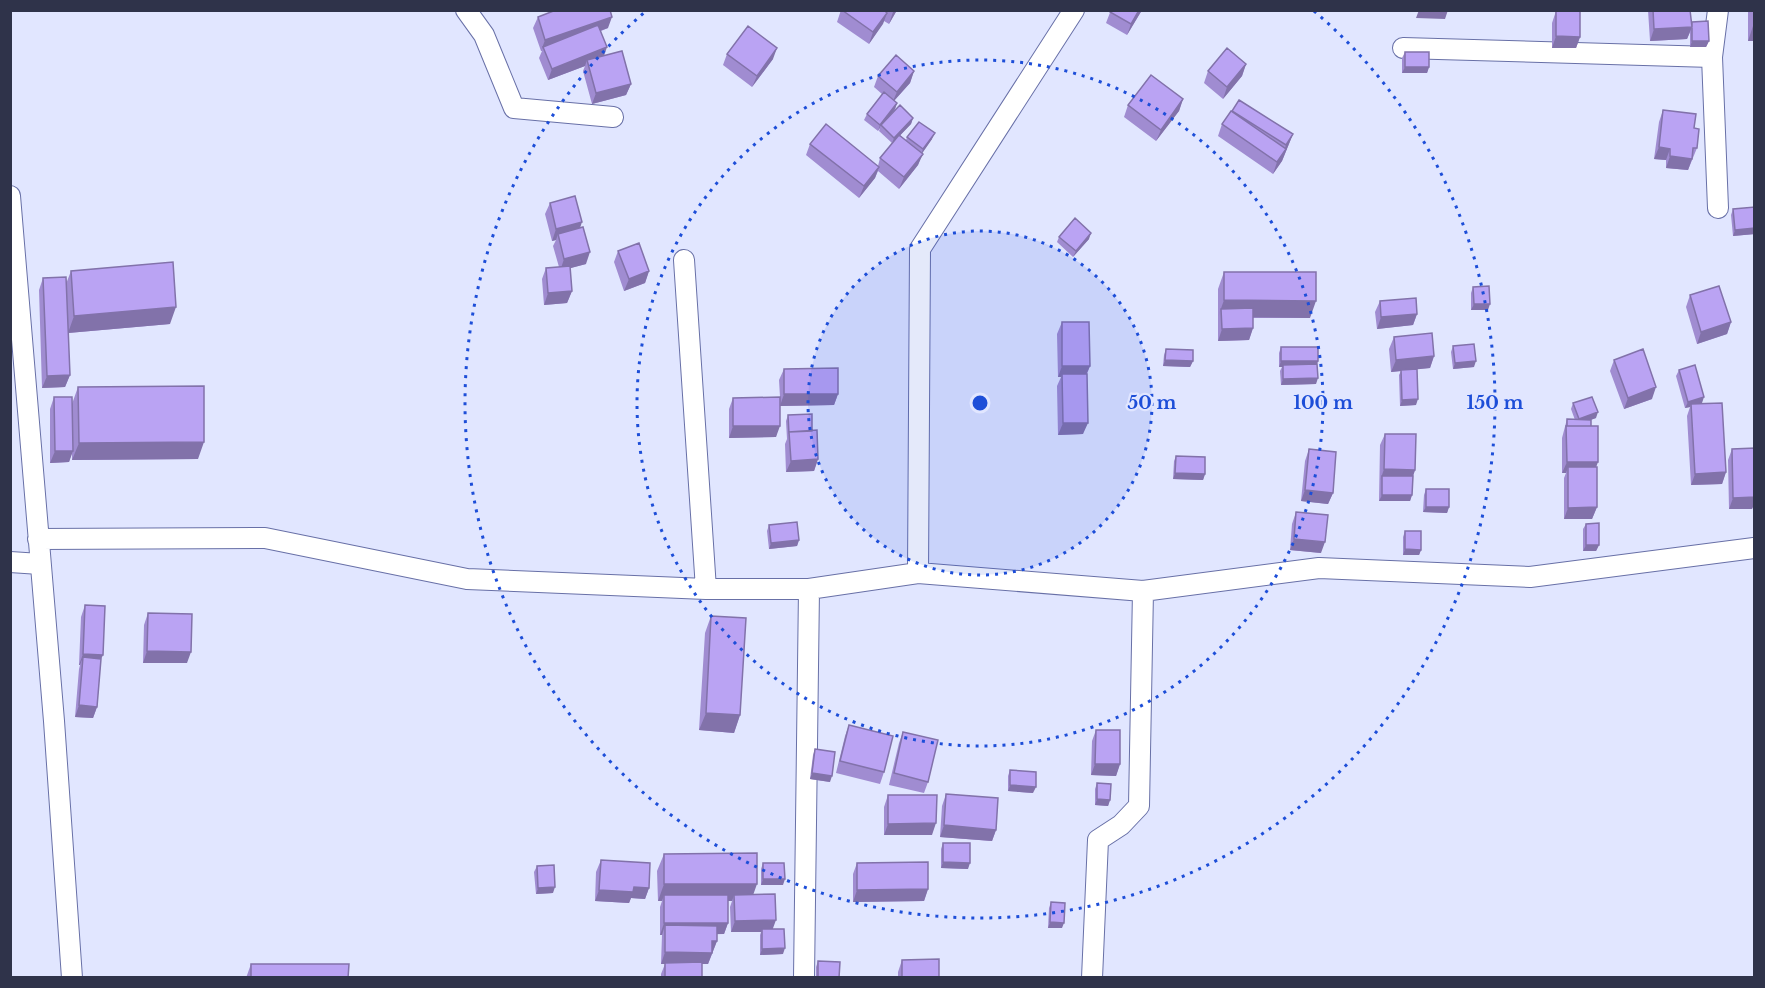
<svg xmlns="http://www.w3.org/2000/svg" width="1765" height="988" viewBox="0 0 1765 988" font-family="'Libre Baskerville',serif">
	<style>
		.lines { fill: none; stroke-linecap: round; stroke-linejoin: round }
		.street-casing { stroke: #6870a7; stroke-width: 22 }
		.street { stroke: #fff; stroke-width: 20 }
		.wall { fill: #a08cd1 }
		.shaded-wall { fill: #8272aa }
		.building { fill: #baa3f3; stroke: #8272aa; stroke-width: 1.5 }
		.ring { fill: none; stroke: #1d4ed8; stroke-width: 3; stroke-dasharray: 3 6 }
		.centre { fill: #1d4ed8; stroke: #e1e6ff; stroke-width: 3 }
		.ring-label { font-size: 18px; text-anchor: middle; font-weight: bold; fill: #1d4ed8; stroke: #e1e6ff; stroke-width: 4.5; stroke-linejoin: round; paint-order: stroke }
	</style>
	<rect width="100%" height="100%" fill="#e1e6ff"/>
	<g class="lines">
		<!-- street casing -->
		<g class="street-casing">
			<path id="street" d="M466,10L484,35L514,108L613,117
				M1403,48L1712,57L1718,10
				M1712,57L1718,208
				M10,196L54,721L72,978
				M684,260L706,589
				M38,539L265,538L467,579L706,589H809L918,573L1143,591L1319,568L1530,577L1754,548
				M10,562L40,564
				M918,573L920,249L1074,10
				M804,978L809,589
				M1092,978L1098,840L1121,825L1139,806L1143,591"/>
		</g>
		<!-- street -->
		<use href="#street" class="street"/>
	</g>
	<!-- wall -->
	<path class="wall" d="M841,10H897L889,24L884,21L869,44L837,22Z
		M1111,10H1142L1127,35L1106,23Z
		M1648,10H1690L1691,23L1709,41L1706,47H1690V32L1687,39L1650,41Z
		M1748,10H1755V41H1748Z
		M1556,11L1580,37L1576,48H1552V23Z
		M538,17L608,28L601,31L604,55L631,84L626,95L592,104L583,71L585,66L548,80L539,58L542,51H541L533,28Z
		M1405,52L1429,67L1427,73H1402V58Z
		M727,54L773,59L752,87L723,65Z
		M1246,64L1242,76L1223,99L1204,83L1208,71Z
		M914,71L910,83L894,101L897,103L895,109L888,118H913L911,124L900,135L906,140L907,137L932,139L922,153L918,165L899,189L878,171L875,178L859,198L806,155L810,144L878,166L880,158L892,143L879,131L880,128L878,131L864,120L867,114L882,94L874,87L878,76Z
		M1183,99L1179,111L1156,141L1124,117L1128,105Z
		M1663,110L1694,128L1697,148L1688,170L1666,168V160L1654,159L1659,122Z
		M1232,111L1293,134L1282,161L1273,174L1218,136L1222,124Z
		M550,203L580,228L586,264L570,268L572,291L567,303L544,305L542,279L546,268L559,267L553,246L556,240L552,241L545,214Z
		M1733,209L1755,234L1733,236L1731,215Z
		M1059,237L1089,239L1073,257L1057,242Z
		M618,251L649,271L645,283L624,291L614,262Z
		M71,271L170,324L68,333L70,375L65,387L42,388L39,290L43,278L66,284Z
		M1224,272L1310,318H1253V328L1249,340L1218,341V289Z
		M1473,287L1488,310H1471V293Z
		M1690,295L1731,322L1727,334L1697,344L1686,307Z
		M1380,301L1417,314L1413,325L1377,329L1375,312Z
		M1062,322L1090,366L1087,374L1083,434L1058,435L1057,386L1061,377H1058L1057,334Z
		M1394,337L1434,356L1430,368L1417,369L1416,405L1400,406L1399,375L1401,371L1391,372L1389,349Z
		M1453,346L1474,367L1453,369L1451,352Z
		M1281,347L1318,361L1317,364L1316,384L1281,385L1280,371L1282,367H1279V353Z
		M1166,349L1193,361L1190,367L1163,366L1164,355Z
		M1614,360L1652,399L1624,409L1610,371Z
		M784,369L838,394L834,405L780,406L776,437L729,438V409L733,398L780,397L779,380Z
		M1679,370L1702,403L1699,404L1726,472L1722,484L1691,485L1687,416L1690,407L1685,408L1676,376Z
		M78,387L198,459L72,460V452L69,462L50,463V409L54,397L72,404Z
		M1573,403L1596,418L1590,420L1596,467L1597,507L1592,519H1564V478L1566,473H1562V438L1567,419L1575,420L1571,409Z
		M788,415L812,431L818,459L814,471L786,472L785,444L787,439L786,421Z
		M1385,434L1415,470L1413,476L1412,495L1410,501H1379L1380,445Z
		M1755,448V502L1752,509H1729L1728,460L1732,449Z
		M1309,449L1333,493L1328,504L1301,501L1305,461Z
		M1176,456L1205,474L1203,480L1173,479L1174,461Z
		M1426,489L1449,507L1447,513L1423,512L1424,495Z
		M1296,512L1321,553L1290,550L1292,524Z
		M1586,524L1599,545L1596,551H1583V529Z
		M769,525L799,540L797,546L769,549L767,531Z
		M1405,531L1421,550L1419,555H1403V537Z
		M85,605L101,659L97,707L93,718L75,717L79,669L80,665H79L81,617Z
		M148,613L187,663H143L144,625Z
		M711,616L740,715L734,733L699,730L705,633Z
		M849,725L884,772L880,784L836,773L845,736Z
		M1096,730L1120,764L1116,776L1091,775L1092,741Z
		M903,732L928,782L924,793L889,785L899,743Z
		M815,749L830,782L810,779L813,755Z
		M1010,770L1033,793L1008,791V776Z
		M1097,783L1110,800L1108,806L1095,805V789Z
		M946,794L996,830L992,841L940,837L942,806Z
		M888,795L932,835H884V807Z
		M943,843L968,869L941,868V849Z
		M664,854L753,894L773,929L783,954L760,955V935L761,932H731L730,907L732,901H728V923L724,934H717V941L708,964H702V978H661V974L665,964H661L662,935H660V907L662,901H658L657,871Z
		M601,860L649,888L645,899L631,898L629,903L595,901L596,872Z
		M763,863L783,885H761V869Z
		M857,863L928,889L924,901L853,902V874Z
		M537,866L553,893L536,894L534,872Z
		M1051,902L1062,928H1048L1049,908Z
		M902,960L939,978H898V972Z
		M818,961L839,978H816V967Z
		M251,964L348,978H246Z"/>
	<!-- shaded-wall -->
	<path class="shaded-wall" d="M894,10H897L889,24L893,12Z
		M1139,10H1142L1127,35L1131,24Z
		M1419,10H1448L1445,19L1416,18Z
		M887,13L883,24L869,44L873,32Z
		M612,17L608,28L545,50L543,47L541,51L545,40Z
		M1754,23L1755,41H1748Z
		M1692,27L1687,39L1650,41L1654,29Z
		M1556,36L1580,37L1576,48H1552Z
		M1692,41H1709L1706,47H1690Z
		M607,47L603,59L587,60L585,66L548,80L552,69Z
		M777,48L773,59L752,87L757,76Z
		M1246,64L1242,76L1223,99L1227,87Z
		M1405,67H1429L1427,73H1402Z
		M914,71L910,83L892,103L897,92Z
		M631,84L626,95L592,104L596,93Z
		M1183,99L1179,111L1156,141L1161,130Z
		M897,103L895,109L882,126L881,125L878,131L880,125Z
		M913,118L911,124L892,144L894,138Z
		M935,133L932,139L921,155L923,149Z
		M1293,134L1282,161L1273,174L1277,162L1283,154L1286,145Z
		M1659,147L1670,149L1666,160L1654,159Z
		M923,154L918,165L899,189L904,177Z
		M1670,156L1692,159L1688,170L1666,168Z
		M879,167L875,178L859,198L864,186Z
		M582,222L578,234H558L556,240L552,241L556,229Z
		M1755,228V234L1733,236L1735,230Z
		M1091,233L1089,239L1073,257L1076,251Z
		M590,252L586,264L560,271L564,259Z
		M649,271L645,283L624,291L629,279Z
		M572,291L567,303L544,305L548,293Z
		M1224,300L1316,301L1310,318L1222,317L1221,309L1218,317Z
		M1474,304H1490L1488,310H1471Z
		M176,307L170,324L68,333L74,316Z
		M1417,314L1413,325L1377,329L1381,317Z
		M1731,322L1727,334L1697,344L1701,332Z
		M1253,328L1249,340L1218,341L1222,329Z
		M1434,356L1430,368L1391,372L1396,360Z
		M1165,360L1193,361L1190,367L1163,366Z
		M1281,361H1318L1316,367H1279Z
		M1476,361L1474,367L1453,369L1455,363Z
		M1062,366H1090L1085,377L1062,374L1061,377H1058Z
		M70,375L65,387L42,388L47,376Z
		M1318,378L1316,384L1281,385L1283,379Z
		M1656,387L1652,399L1624,409L1628,398Z
		M784,394H838L834,405L780,406Z
		M1704,397L1702,403L1691,406V404L1690,407L1685,408L1688,402Z
		M1418,399L1416,405L1400,406L1402,400Z
		M1598,412L1596,418L1577,425L1579,419Z
		M1063,423H1088L1083,434L1058,435Z
		M733,426H780L776,437L729,438Z
		M204,442L198,459L72,460L79,443Z
		M55,451H73L69,462L50,463Z
		M818,459L814,471L786,472L791,461Z
		M1567,462H1598L1594,473L1568,467L1566,473H1562Z
		M1384,469L1415,470L1411,482L1382,476L1380,481Z
		M1726,472L1722,484L1691,485L1695,474Z
		M1175,473L1205,474L1203,480L1173,479Z
		M1305,490L1333,493L1328,504L1301,501Z
		M1382,495H1412L1410,501H1379Z
		M1755,497V502L1752,509H1729L1733,498Z
		M1426,507H1449L1447,513L1423,512Z
		M1597,507L1592,519H1564L1568,508Z
		M1294,539L1325,542L1321,553L1290,550Z
		M799,540L797,546L769,549L771,543Z
		M1586,545H1599L1596,551H1583Z
		M1405,549L1421,550L1419,555H1403Z
		M147,651L191,652L187,663H143Z
		M83,654L103,655L98,666L83,657L80,665H79Z
		M79,705L97,707L93,718L75,717Z
		M706,713L740,715L734,733L699,730Z
		M1095,764H1120L1116,776L1091,775Z
		M812,773L832,776L830,782L810,779Z
		M1010,785L1036,787L1033,793L1008,791Z
		M1097,799L1110,800L1108,806L1095,805Z
		M936,823L932,835H884L888,824Z
		M944,825L996,830L992,841L940,837Z
		M943,862L970,863L968,869L941,868Z
		M763,879H785L783,885H761Z
		M664,884H757L751,901L734,895L732,901H664V895L662,901H658Z
		M555,887L553,893L536,894L538,888Z
		M634,887L649,888L645,899L631,898L629,903L595,901L599,890Z
		M928,889L924,901L853,902L857,890Z
		M776,920L772,931L762,929L761,932H731L735,921Z
		M1050,922L1064,923L1062,928H1048Z
		M664,923H728L724,934L665,935V925L662,935H660Z
		M712,941H717L708,964H661L665,952Z
		M785,948L783,954L760,955L762,949Z"/>
	<!-- building -->
	<path class="building" d="M556,10H610L612,17L545,40L538,17Z
		M842,10H884L887,13L873,32Z
		M1111,10H1139L1131,24L1110,12Z
		M1653,10H1690L1692,27L1654,29Z
		M1556,11H1580V37L1556,36Z
		M1708,21L1709,41H1692V22Z
		M598,25L607,47L552,69L543,47Z
		M748,26L777,48L757,76L727,54Z
		M1227,48L1246,64L1227,87L1208,71Z
		M622,51L631,84L596,93L587,60Z
		M1405,52H1429V67H1405Z
		M896,55L914,71L897,92L878,76Z
		M1151,75L1183,99L1161,130L1128,105Z
		M884,92L897,103L880,125L867,114Z
		M1239,100L1293,134L1286,145L1232,111Z
		M900,105L913,118L894,138L881,125Z
		M1663,110L1696,114L1694,128L1699,129L1697,148H1693L1692,159L1670,156V149L1659,147Z
		M1231,111L1286,149L1277,162L1222,124Z
		M919,122L935,133L923,149L907,137Z
		M826,124L879,167L864,186L810,144Z
		M899,135L923,154L904,177L880,158Z
		M575,196L582,222L556,229L550,203Z
		M1755,207V228L1735,230L1733,209Z
		M1075,218L1091,233L1076,251L1059,237Z
		M583,227L590,252L564,259L558,234Z
		M639,243L649,271L629,279L618,251Z
		M173,262L176,307L74,316L71,271Z
		M570,266L572,291L548,293L546,268Z
		M1224,272H1316V301L1224,300Z
		M66,277L70,375L47,376L43,278Z
		M1489,286L1490,304H1474L1473,287Z
		M1719,286L1731,322L1701,332L1690,295Z
		M1416,298L1417,314L1381,317L1380,301Z
		M1253,308V328L1222,329L1221,309Z
		M1062,322H1089L1090,366H1062Z
		M1432,333L1434,356L1396,360L1394,337Z
		M1474,344L1476,361L1455,363L1453,346Z
		M1281,347H1318V361H1281Z
		M1166,349L1193,350V361L1165,360Z
		M1643,349L1656,387L1628,398L1614,360Z
		M1317,364L1318,378L1283,379V365Z
		M1695,365L1704,397L1688,402L1679,370Z
		M838,368V394H784V369Z
		M1417,369L1418,399L1402,400L1401,370Z
		M1062,374H1087L1088,423H1063Z
		M204,386V442L79,443L78,387Z
		M54,397H72L73,451H55Z
		M780,397V426H733V398Z
		M1592,397L1598,412L1579,419L1573,403Z
		M1722,403L1726,472L1695,474L1691,404Z
		M812,414V431L789,432V434L788,415Z
		M1567,419L1591,420V426H1567Z
		M1566,426H1598V462H1567Z
		M817,430L818,459L791,461L789,432Z
		M1385,434H1416L1415,470L1384,469Z
		M1755,448V497L1733,498L1732,449Z
		M1309,449L1336,452L1333,493L1305,490Z
		M1176,456L1205,457V474L1175,473Z
		M1568,467H1597V507L1568,508Z
		M1382,476H1413L1412,495H1382Z
		M1426,489H1449V507H1426Z
		M1296,512L1328,515L1325,542L1294,539Z
		M797,522L799,540L771,543L769,525Z
		M1599,523V545H1586V524Z
		M1405,531H1421V550L1405,549Z
		M85,605L105,606L103,655L83,654Z
		M148,613L192,614L191,652L147,651Z
		M711,616L746,618L740,715L706,713Z
		M83,657L101,659L97,707L79,705Z
		M849,725L893,736L884,772L840,761Z
		M1096,730H1120V764H1095Z
		M903,732L938,740L928,782L894,773Z
		M815,749L835,752L832,776L812,773Z
		M1010,770L1036,772V787L1010,785Z
		M1097,783L1111,784L1110,800L1097,799Z
		M946,794L998,798L996,830L944,825Z
		M888,795H937L936,823L888,824Z
		M943,843H970V863L943,862Z
		M757,853V884H664V854Z
		M601,860L650,863L649,888L634,887L633,892L599,890Z
		M928,862V889L857,890V863Z
		M763,863H784L785,879H763Z
		M554,865L555,887L538,888L537,866Z
		M775,894L776,920L735,921L734,895Z
		M664,895H728V923H664Z
		M1051,902L1065,903L1064,923L1050,922Z
		M665,925L717,926V941H712V953L665,952Z
		M762,929H784L785,948L762,949Z
		M939,959V978H902V960Z
		M818,961L840,962L839,978H818Z
		M702,962V978H665V963Z
		M251,964H349L348,978H251Z"/>
	<!-- distance rings -->
	<circle cx="980" cy="403" r="172" fill="#1d4ed8" fill-opacity=".12"/>
	<g class="ring">
		<circle cx="980" cy="403" r="172"/>
		<circle cx="980" cy="403" r="343"/>
		<path d="M1314 11A515 515 0 1 1 646 11"/>
	</g>
	<circle cx="980" cy="403" r="9" class="centre"/>
	<g class="ring-label">
		<text x="1152" y="409">50 m</text>
		<text x="1323" y="409">100 m</text>
		<text x="1495" y="409">150 m</text>
	</g>
	<!-- border -->
	<rect width="1765" height="988" fill="none" stroke="#2f334a" stroke-width="24"/>
</svg>
